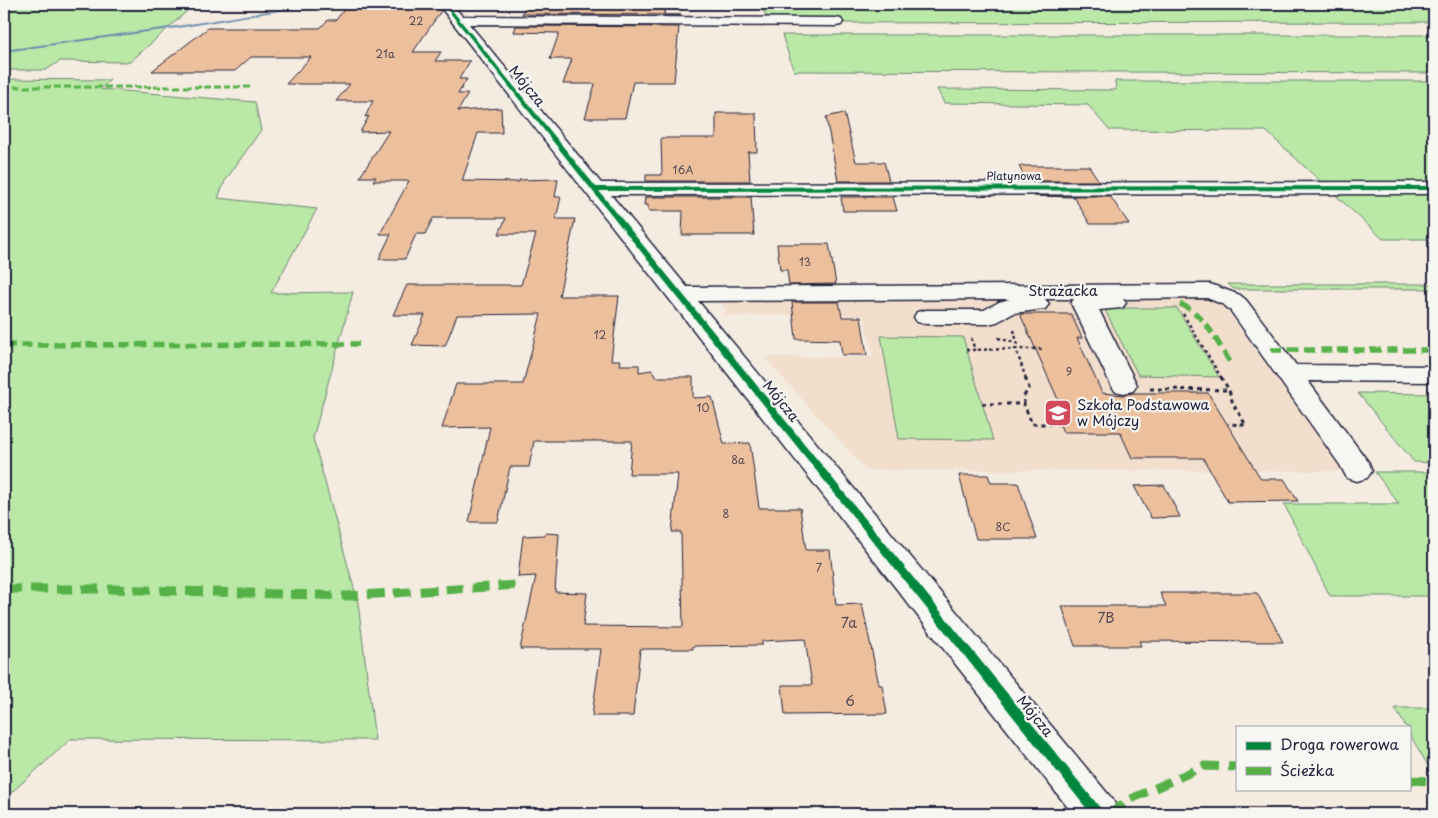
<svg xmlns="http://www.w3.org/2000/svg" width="1438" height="818" viewBox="0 0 1438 818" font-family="'Playpen Sans',sans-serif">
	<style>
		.built { fill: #f2decd }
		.green { fill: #b9e8a7; stroke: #6e8571 }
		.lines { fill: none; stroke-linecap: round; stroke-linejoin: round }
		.stream { fill: #6a8dae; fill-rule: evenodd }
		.building { fill: #edc09d; stroke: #22223b }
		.minor-casing { stroke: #22223b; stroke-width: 3 }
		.path-far1 { stroke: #22223b; stroke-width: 2.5; stroke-dasharray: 3 3; stroke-linecap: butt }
		.path { stroke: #22223b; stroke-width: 3; stroke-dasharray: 4 4; stroke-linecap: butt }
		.minor { fill: #f6f6f2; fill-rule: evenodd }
		.quiet-far2 { stroke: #55b146; stroke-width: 3; stroke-dasharray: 7 3; stroke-linecap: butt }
		.quiet-far1 { stroke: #55b146; stroke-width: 5.5; stroke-dasharray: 11 5.5; stroke-linecap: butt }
		.quiet { stroke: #55b146; stroke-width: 9; stroke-dasharray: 17 9; stroke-linecap: butt }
		.cycleway-casing { stroke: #f6f6f2; stroke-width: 3 }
		.cycleway { fill: #00873e; fill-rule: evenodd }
		.labels { text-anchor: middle; stroke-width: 4.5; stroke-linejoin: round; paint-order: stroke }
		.number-label { font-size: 11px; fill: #554a54 }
		.far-street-label { font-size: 11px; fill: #22223b; stroke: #f6f6f2 }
		.street-label { font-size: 14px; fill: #22223b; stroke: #f6f6f2 }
		.poi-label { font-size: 14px; fill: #22223b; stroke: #f6f6f2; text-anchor: start }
		.near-number-label { font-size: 14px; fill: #554a54 }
	</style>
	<rect width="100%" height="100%" fill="#f4ebe1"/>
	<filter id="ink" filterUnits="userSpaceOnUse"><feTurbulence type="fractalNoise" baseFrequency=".02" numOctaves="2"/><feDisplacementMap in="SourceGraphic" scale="10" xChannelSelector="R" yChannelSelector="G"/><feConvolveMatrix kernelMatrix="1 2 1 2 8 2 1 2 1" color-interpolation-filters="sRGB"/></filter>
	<g filter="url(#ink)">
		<!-- built -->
		<path class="built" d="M714,296L1204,297L1222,303L1343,471L866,470L764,357H874L863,316L831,314L721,316L727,310Z"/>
		<!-- green -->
		<path class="green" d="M4,4H195L130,62L60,61L46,70H4Z
			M757,4H1434V22L773,23Z
			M782,35H1434V73L794,71Z
			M4,79L110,80L100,89L255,102L261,130L225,181L218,198L317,209L271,293L353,292L313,438L358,603L375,740L71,739L4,799Z
			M1115,81H1434V239H1383L1266,131L1109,130L1088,105L944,103L937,89L1116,90Z
			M1228,284H1434V289H1234Z
			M1104,308H1177L1219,377L1138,375Z
			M881,336L963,337L993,440L899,439Z
			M1358,393L1434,394V463L1414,462Z
			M1375,472H1434V596H1330L1284,504H1399Z
			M1395,708H1434V776L1409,733V727H1406Z"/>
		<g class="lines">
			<!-- stream -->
			<path class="stream" d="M312,4H320L184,27L4,52V50L184,25Z"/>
		</g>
		<!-- building -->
		<path class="building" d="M386,4H436L441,11L413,52H441L435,61H470L459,79H467L458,94H468L458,111L501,108L502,133H478L462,181L519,182V180L558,179L555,197H561L556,219H575L559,296H619L611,360H621L620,365H639V372L652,370L655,377H693V398L712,397L724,444L750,443L759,508H800L806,550H830L836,605L862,604L879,685H882L887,714L785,715L782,685H812L805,639L762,641V645L693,646V649H640L633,716H592L601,649H520L536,576L518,577L523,536L545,535V533L559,534L555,592L587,593L583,626L683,627L681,532H672L678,474H629L632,441H534L529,467H510L498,522H469L490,427L442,428L456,384H523L541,314L457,315L445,346L412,345L425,315H393L407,285H521L536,234H499L506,218H433L425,234H416L405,259H379L391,234H380L409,181H373L376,177H360L389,131L360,132L369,116L365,117L373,101H336L350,84H286L311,57H251L235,71H152L208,28H320L328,20H336L346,7H383Z
			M527,4H558L556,7L665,8L664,15H681L522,14Z
			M516,26L679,27L674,82H633L625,118H585L595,84H563L572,59H550L559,33L514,32Z
			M716,113H756L757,152H748L750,181H646V175H662L661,138H716Z
			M844,113L856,162H884L889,181H838L826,117Z
			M1019,166H1089L1099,181H1026Z
			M1034,196H1110L1129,224H1090L1074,197Z
			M645,197H751L754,235H682L683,211H648V205H644Z
			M841,197H893L897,211H843Z
			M777,244H829L836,284L789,285L787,270H780Z
			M792,302H839L842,317H861L867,355H842L840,340L796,339Z
			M1020,314H1071L1082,338H1077L1102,393L1124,395L1133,393H1208L1261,479H1284L1298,501L1228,502L1203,458H1132L1120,432H1063L1051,404H1060Z
			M959,475H988L991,483H1018L1037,539H976Z
			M1164,485L1180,517L1151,518L1134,486Z
			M1160,593H1257L1283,642L1139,641L1141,646H1075L1062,606H1166Z"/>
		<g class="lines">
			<!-- minor casing -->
			<g class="minor-casing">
				<path id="minor" d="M438,4H452L462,16L836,18L841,19L843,22L841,25L836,26L469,24L601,183L1434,182V194L611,195L687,287L1210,284L1240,295L1246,300L1296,365L1434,366V382L1308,381L1369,463L1372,471L1367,478L1357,481L1347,478L1340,465L1230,310L1224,305L1207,298L1123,299L1126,303L1122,308L1099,310L1137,385L1133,391L1124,393L1115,391L1111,385L1071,303L1074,299H1045L1049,304L1045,309L1014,313L997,322L988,324H926L917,322L914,317L917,312L926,310H984L999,302L1010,299L698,301L1113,800L1119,814H1073Z"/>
			</g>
			<!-- path-far1 -->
			<path class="path-far1" d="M1183,314L1222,379
				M1014,330L1017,343L1016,349H1043
				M971,338L975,350
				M998,338L1017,343
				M966,350L1016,349L1026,379"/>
			<!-- path -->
			<path class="path" d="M1221,377L1229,390L1233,404L1246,425L1228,424
				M1150,389L1228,390
				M982,404H1024L1032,424H1060
				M1024,404V396L1029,388L1025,377"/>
			<!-- minor -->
			<use href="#minor" class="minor"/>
			<!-- quiet-far2 -->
			<path class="quiet-far2" d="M4,87H250"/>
			<!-- quiet-far1 -->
			<path class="quiet-far1" d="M1180,304C1205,314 1216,341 1230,362
				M4,345L359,344
				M1271,350H1434"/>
			<!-- quiet -->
			<path class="quiet" d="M4,589H109L346,596L519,585
				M1409,780L1434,781
				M1110,814L1129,800L1204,766L1237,767"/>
			<!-- cycleway casing -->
			<g class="cycleway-casing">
				<path id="cycleway" d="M443,4H447L596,187L1434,186V190L599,191L1102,810L1104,814H1091Z"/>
			</g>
			<!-- cycleway -->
			<use href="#cycleway" class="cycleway"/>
		</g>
	</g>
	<!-- icons -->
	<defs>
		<g id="school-square" transform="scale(1.4375)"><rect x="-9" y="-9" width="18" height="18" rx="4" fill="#d1495b" stroke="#f6f6f2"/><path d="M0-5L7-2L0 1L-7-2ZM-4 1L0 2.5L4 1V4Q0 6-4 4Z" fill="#fff"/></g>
	</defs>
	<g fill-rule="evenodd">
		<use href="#school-square" x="1058" y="413"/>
	</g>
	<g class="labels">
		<!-- number labels -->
		<g class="number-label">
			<text x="416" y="25">22</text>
			<text x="385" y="58">21a</text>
			<text x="683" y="174">16A</text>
			<text x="805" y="266">13</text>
			<text x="600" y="339">12</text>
			<text x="1069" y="376">9</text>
			<text x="703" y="412">10</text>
			<text x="738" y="464">8a</text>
			<text x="726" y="518">8</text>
			<text x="1003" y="531">8C</text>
			<text x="819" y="572">7</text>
		</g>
		<!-- far-street labels -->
		<g class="far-street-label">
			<text x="1014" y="180">Platynowa</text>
		</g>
		<!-- street labels -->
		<g class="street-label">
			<text transform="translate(527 86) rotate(51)" y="5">Mójcza</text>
			<text x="1063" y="296">Strażacka</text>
			<text transform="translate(781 401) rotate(51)" y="5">Mójcza</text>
			<text transform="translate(1035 716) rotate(51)" y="5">Mójcza</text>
		</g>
		<!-- poi labels -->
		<g class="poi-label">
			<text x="1077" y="410">Szkoła Podstawowa<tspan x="1077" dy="16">w Mójczy</tspan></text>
		</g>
		<!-- near-number labels -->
		<g class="near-number-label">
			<text x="1106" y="623">7B</text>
			<text x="849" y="628">7a</text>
			<text x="850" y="706">6</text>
		</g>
	</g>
	<!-- margin -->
	<rect width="1438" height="818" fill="none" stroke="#f6f6f2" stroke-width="20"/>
	<rect x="10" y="10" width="1418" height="798" fill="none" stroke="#22223b" stroke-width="2" filter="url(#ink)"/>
	<!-- legend -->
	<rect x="1236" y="726" width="175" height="65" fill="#f6f6f2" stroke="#a1a1a9"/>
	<rect x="1246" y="742" width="25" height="8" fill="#00873e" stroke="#a1a1a9"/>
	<text x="1280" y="750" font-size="15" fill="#22223b">Droga rowerowa</text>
	<rect x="1246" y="767" width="25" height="8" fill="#55b146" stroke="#a1a1a9"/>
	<text x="1280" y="776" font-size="15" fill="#22223b">Ścieżka</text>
</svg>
